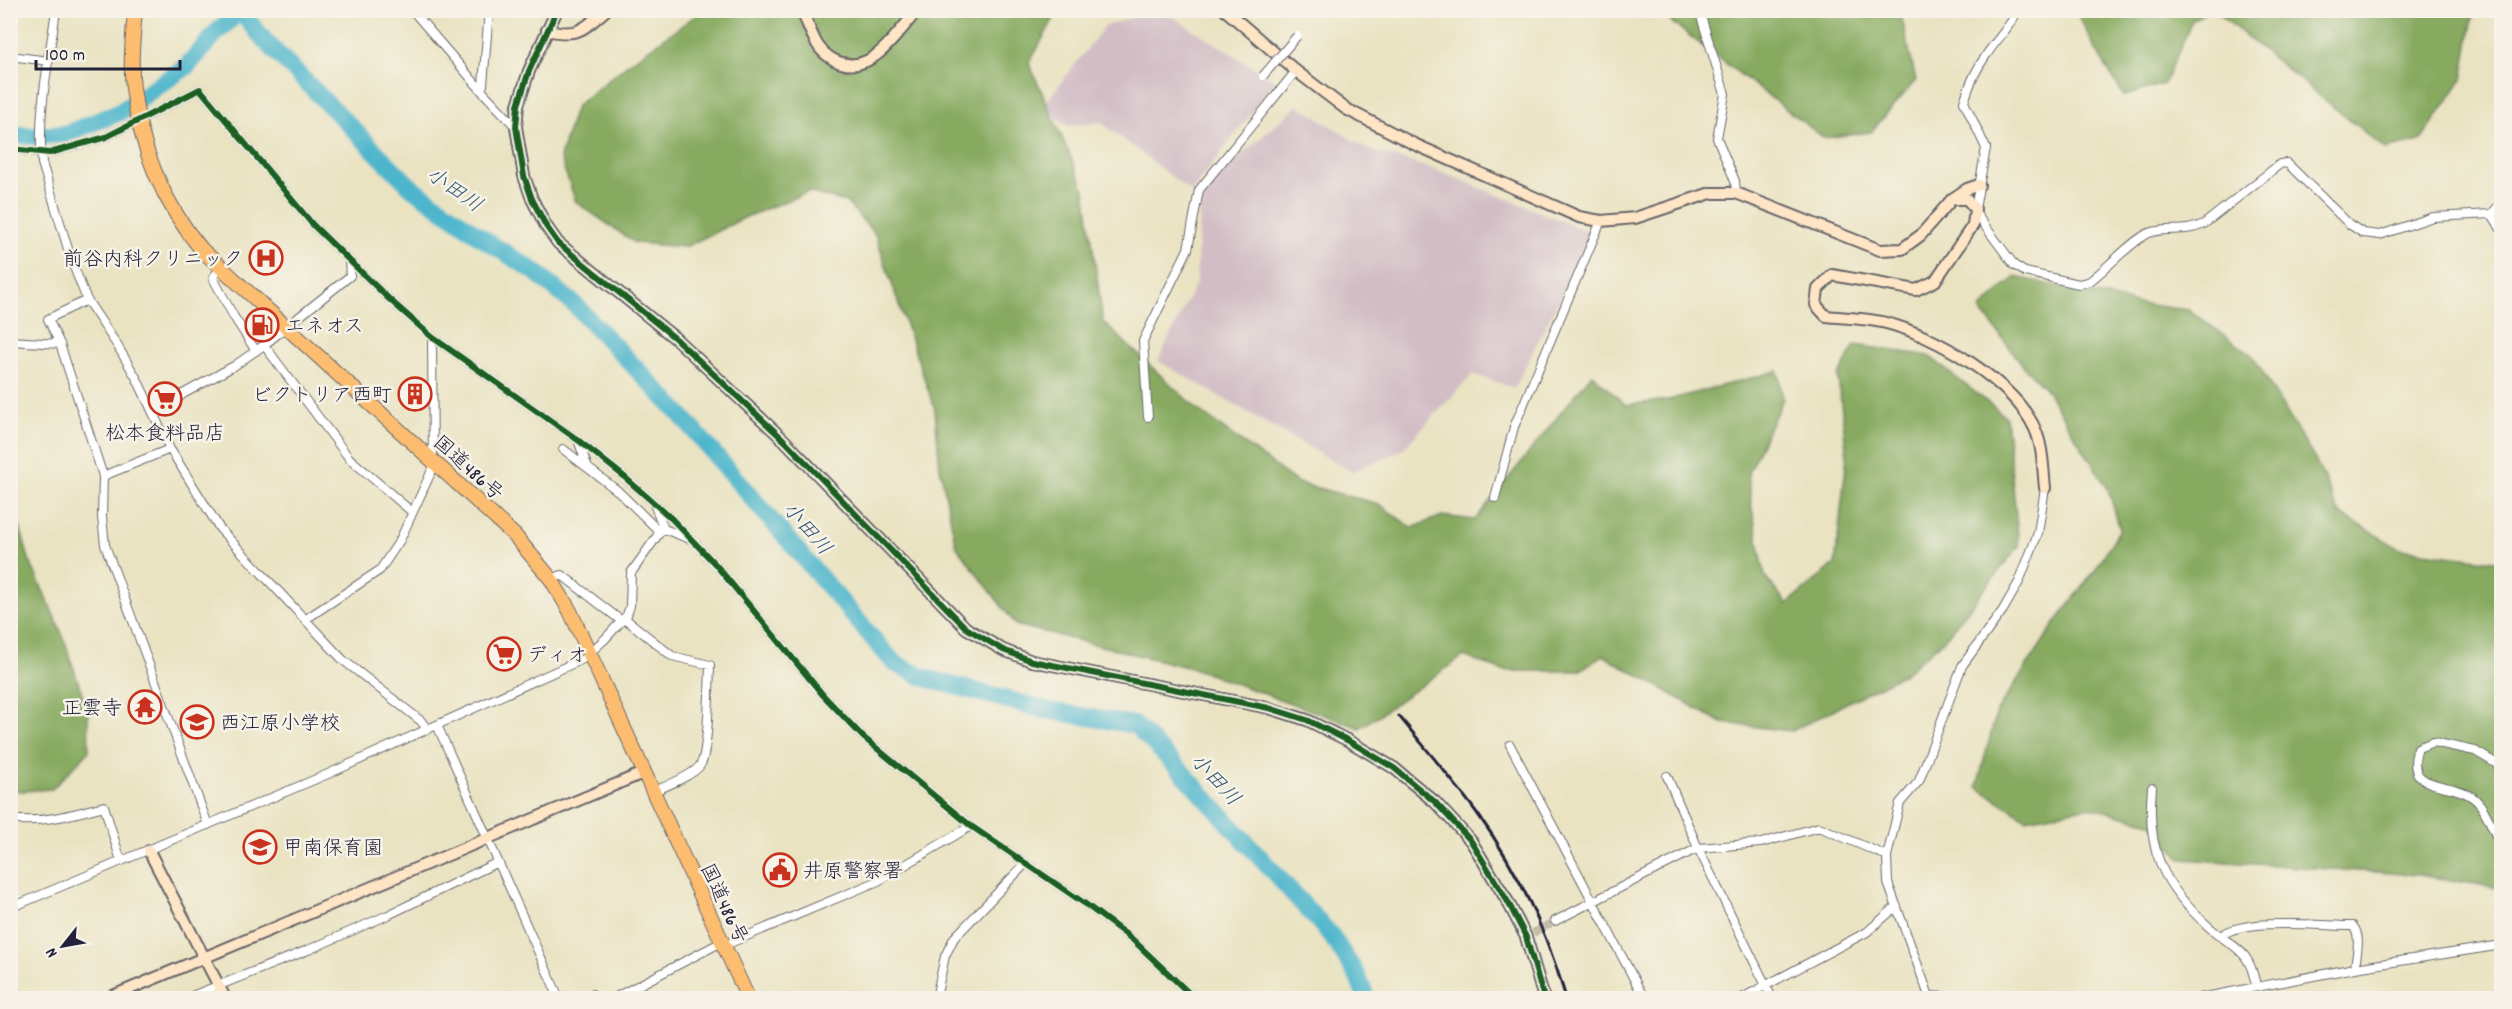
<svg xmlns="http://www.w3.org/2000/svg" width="2512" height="1009" viewBox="0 0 2512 1009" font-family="Dekko,'Klee One',sans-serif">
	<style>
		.industrial { fill: #d2bdc5 }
		.forest { fill: #87aa60; stroke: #54664e; stroke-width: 1.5 }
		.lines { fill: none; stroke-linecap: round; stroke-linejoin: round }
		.river { stroke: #4eb6cc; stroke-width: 18 }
		.street-tunnel { stroke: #c2bca7; stroke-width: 8; stroke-dasharray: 8 4; stroke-linecap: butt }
		.street-casing { stroke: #68666a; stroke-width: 10 }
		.secondary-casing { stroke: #68666a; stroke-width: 14 }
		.highway-casing { stroke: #68666a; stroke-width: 16 }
		.street { stroke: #fff; stroke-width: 8 }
		.secondary { stroke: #fee5c5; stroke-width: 10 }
		.highway { stroke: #fcbd6f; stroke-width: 14 }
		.rail { stroke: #22223b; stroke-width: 3 }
		.street-bridge-casing { stroke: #68666a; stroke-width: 10; stroke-linecap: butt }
		.street-bridge { stroke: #fff; stroke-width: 8 }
		.cycleway-casing { stroke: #f7f3e8; stroke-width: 10 }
		.cycleway { stroke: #1b5e20; stroke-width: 6 }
		.labels { text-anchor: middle; stroke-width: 5; stroke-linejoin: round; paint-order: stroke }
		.poi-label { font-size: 20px; fill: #22223b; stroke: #f7f3e8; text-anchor: start }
		.street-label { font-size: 20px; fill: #22223b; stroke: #f7f3e8 }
		.water-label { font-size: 21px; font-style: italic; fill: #31566e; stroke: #f7f3e8 }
	</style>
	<rect width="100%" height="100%" fill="#f7f3e8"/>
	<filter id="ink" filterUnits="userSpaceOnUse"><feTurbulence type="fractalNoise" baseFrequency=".0167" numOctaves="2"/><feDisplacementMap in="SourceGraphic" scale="12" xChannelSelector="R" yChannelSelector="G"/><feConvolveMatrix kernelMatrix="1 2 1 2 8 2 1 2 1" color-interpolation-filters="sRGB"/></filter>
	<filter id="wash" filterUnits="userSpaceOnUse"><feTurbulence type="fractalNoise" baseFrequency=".008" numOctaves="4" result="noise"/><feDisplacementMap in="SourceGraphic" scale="24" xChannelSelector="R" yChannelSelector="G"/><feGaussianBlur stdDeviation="1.35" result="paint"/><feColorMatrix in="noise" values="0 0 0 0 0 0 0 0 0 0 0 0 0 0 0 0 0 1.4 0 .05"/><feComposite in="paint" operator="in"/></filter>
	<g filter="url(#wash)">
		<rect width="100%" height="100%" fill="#eae3c2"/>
		<!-- industrial -->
		<path class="industrial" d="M1152,11H1163L1276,81L1191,192L1101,122L1067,126L1042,107L1105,26Z
			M1298,105L1367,149L1439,171L1593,234L1514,388L1473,374L1402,450L1352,472L1158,361L1196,283L1201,190Z"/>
		<!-- forest -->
		<path class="forest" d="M702,11H1058L1029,63L1085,190L1103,322L1198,410L1298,483L1379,504L1412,528L1442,516L1475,520L1592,374L1626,405L1668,400L1778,371L1783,399L1748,473L1752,509L1765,576L1787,604L1835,564L1847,456L1838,377L1855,345L1929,356L2006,417L2019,546L1942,642L1903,674L1792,731L1722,723L1603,655L1579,671H1503L1464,656L1360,728L1195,669L1016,625L956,546L940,468L935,410L875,234L846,202L808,192L746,217L685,247L635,243L576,202L560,157L576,106L628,64Z
			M1657,11H1900L1916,80L1871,132L1824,138Z
			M2076,11H2209L2193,19L2164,84L2124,96L2096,50Z
			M2215,11H2474L2462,80L2420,141L2385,149Z
			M2015,277L2139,304L2189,310L2252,355L2317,463L2339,513L2400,549L2501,562V888L2419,875L2181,859L2151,823L2090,807L2026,819L1977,787L1997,711L2056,622L2096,569L2120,529L2108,489L2045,388L2025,368L1980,309Z
			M10,492L29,559L63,636L88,712L89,751L52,789L23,791L11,790Z"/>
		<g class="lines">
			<!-- river -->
			<path class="river" d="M239,10L266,42L411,187L488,242L534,271L575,305L679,413L894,663L925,678L1046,710L1135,725L1182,772L1331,935L1357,975L1366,998
				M10,134L33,136L65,134L120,112L187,66L217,32L240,11"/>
		</g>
	</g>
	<g filter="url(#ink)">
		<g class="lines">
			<!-- street-tunnel -->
			<path class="street-tunnel" d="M1533,933L1555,921"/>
			<!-- street casing -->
			<g class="street-casing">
				<path id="street" d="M56,10C49,61 37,112 42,163L72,262L87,300L117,345L137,379L170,449L220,529L343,660L421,721L427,729
					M412,10L481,90L516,127
					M1699,10L1725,94L1717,138L1735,181L1736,193
					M10,56L49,61
					M481,90L483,85L489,10
					M10,149L50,153L106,137L200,89L313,225L389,299L432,337L578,440L621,474L671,518L716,565L823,695L863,737L971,826L1084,903L1132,939L1194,998
					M1975,209L1986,148L1964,102C1969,85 1976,69 1987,54C1997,39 2010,27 2018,10
					M1976,214L2014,265L2025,272L2079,284L2090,281C2105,270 2134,239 2149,233C2170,226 2182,234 2204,224L2280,164L2287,163L2349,224L2363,233L2380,235L2433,217L2492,214
					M2492,214L2502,231
					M2492,214L2502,201
					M220,268L213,278L234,317L256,351
					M87,300L48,319L60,344L103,476L102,517L105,545L208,825
					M10,341L60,344
					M264,345L349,458L412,512
					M155,416L183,394L234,366L264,345L350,276L349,261
					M1148,417L1143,341L1188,249L1199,190L1296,71
					M578,440L588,468
					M103,476L170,449
					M1495,498L1514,427L1601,221
					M654,504L664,529L660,532
					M664,529L690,539
					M551,579L562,575L619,619L628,621L672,656L710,665C709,685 709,749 701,764C695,775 664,787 652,792
					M306,619L380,570L400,540L433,468L432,337
					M437,725L559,998
					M1510,745L1644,998
					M2502,773L2497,764L2475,751L2433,742L2418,748C2402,796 2455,778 2477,801C2489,813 2492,832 2502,846
					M1667,776L1698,848L1772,998
					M2152,788C2146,850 2163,886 2209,927C2235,950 2249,947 2256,986
					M10,819C42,824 74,814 104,806L121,861
					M10,908L328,774L583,659L605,639L627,615L630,606L631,573L660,532L618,491L563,449
					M1555,921L1698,848L1761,843L1819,827L1887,856
					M2221,936C2244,917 2322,926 2353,926C2362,937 2356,955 2355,968
					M1929,996L1888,883L1887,856L1900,803L1919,781L1962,666L2003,610L2019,582L2038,533L2045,488
					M187,998L308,950L388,915L498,862
					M583,998L592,994L595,998
					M614,998L716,945L730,943L878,881L971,826
					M936,998L945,956L954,938L1025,864
					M1742,998L1867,932L1897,906
					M1923,998L1929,996L1970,998
					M2200,998L2355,968L2502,945"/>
			</g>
			<!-- secondary casing -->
			<g class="secondary-casing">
				<path id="secondary" d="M557,10L529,71L518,105L516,127L524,176L532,199L546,226L558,243L676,339L785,441L966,628L1003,650L1032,661L1269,708L1307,720L1347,740L1394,768L1435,802L1471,841L1508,902L1526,937L1544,998
					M801,10C807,21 811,34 817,44C821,51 827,56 834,60C871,79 896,33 918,10
					M1225,10L1296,71L1346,109L1414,144L1579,217L1601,221L1635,218L1711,193H1736L1880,250L1902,249L1921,235L1952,199H1967L1975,209L1973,225L1935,281L1916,290L1832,275L1818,289L1816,305L1826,316C1846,318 1867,318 1886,323C1935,335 2014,382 2035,429C2043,447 2043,469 2045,488
					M547,30C578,37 583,30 606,10
					M1952,199L1967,189L1979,185
					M149,851L225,998
					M108,998L643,773"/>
			</g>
			<!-- highway casing -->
			<g class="highway-casing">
				<path id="highway" d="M135,10C133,36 130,63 133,88C140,148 164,205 202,250L515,536L551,579L570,611L748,998"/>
			</g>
			<!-- street -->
			<use href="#street" class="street"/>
			<!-- secondary -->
			<use href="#secondary" class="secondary"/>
			<!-- highway -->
			<use href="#highway" class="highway"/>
			<!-- rail -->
			<path class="rail" d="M1399,716C1425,748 1453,780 1477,813C1517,868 1547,933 1566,998"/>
			<!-- street-bridge casing -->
			<g class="street-bridge-casing">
				<path id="street-bridge" d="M1263,76L1297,36"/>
			</g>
			<!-- street-bridge -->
			<use href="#street-bridge" class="street-bridge"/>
			<!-- cycleway casing -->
			<g class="cycleway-casing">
				<path id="cycleway" d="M557,10L529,71L518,105L516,127L524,176L532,199L546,226L558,243L676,339L785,441L966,628L1003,650L1032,661L1269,708L1307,720L1347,740L1394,768L1435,802L1471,841L1508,902L1526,937L1544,998
					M10,149L50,153L106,137L200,89L313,225L389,299L432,337L578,440L621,474L671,518L716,565L823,695L863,737L971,826L1084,903L1132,939L1194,998"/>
			</g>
			<!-- cycleway -->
			<use href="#cycleway" class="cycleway"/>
		</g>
	</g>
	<!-- icons -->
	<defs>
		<g id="hospital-ring" transform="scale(1.725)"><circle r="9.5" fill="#f7f3e8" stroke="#c8321e" stroke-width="1.5"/><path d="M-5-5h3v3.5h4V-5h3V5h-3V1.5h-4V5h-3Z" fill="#c8321e"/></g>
		<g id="fuel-ring" transform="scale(1.725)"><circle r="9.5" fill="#f7f3e8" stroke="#c8321e" stroke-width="1.5"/><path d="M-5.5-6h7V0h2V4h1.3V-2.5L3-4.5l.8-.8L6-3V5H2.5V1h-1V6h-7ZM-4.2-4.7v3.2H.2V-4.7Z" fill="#c8321e"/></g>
		<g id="building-ring" transform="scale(1.725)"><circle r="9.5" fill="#f7f3e8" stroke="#c8321e" stroke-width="1.5"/><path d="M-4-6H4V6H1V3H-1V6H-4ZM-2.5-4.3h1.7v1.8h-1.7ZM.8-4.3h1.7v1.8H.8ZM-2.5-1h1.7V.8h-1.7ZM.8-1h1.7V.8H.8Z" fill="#c8321e"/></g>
		<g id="supermarket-ring" transform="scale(1.725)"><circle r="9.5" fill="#f7f3e8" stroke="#c8321e" stroke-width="1.5"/><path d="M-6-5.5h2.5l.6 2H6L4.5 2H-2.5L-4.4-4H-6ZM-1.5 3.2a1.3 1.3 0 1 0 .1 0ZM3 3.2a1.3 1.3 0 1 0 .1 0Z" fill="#c8321e"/></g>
		<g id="temple-ring" transform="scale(1.725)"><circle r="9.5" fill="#f7f3e8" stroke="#c8321e" stroke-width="1.5"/><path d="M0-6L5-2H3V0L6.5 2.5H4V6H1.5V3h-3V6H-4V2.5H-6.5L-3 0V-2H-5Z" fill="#c8321e"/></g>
		<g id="school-ring" transform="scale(1.725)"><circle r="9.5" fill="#f7f3e8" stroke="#c8321e" stroke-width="1.5"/><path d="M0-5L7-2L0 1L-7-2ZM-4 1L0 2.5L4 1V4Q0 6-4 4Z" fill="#c8321e"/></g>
		<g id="civic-ring" transform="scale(1.725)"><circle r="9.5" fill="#f7f3e8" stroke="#c8321e" stroke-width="1.5"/><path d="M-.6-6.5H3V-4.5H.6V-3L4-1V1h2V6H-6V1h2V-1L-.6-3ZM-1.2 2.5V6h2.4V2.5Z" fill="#c8321e"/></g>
	</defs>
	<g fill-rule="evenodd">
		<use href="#hospital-ring" x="266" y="258"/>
		<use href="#fuel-ring" x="262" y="325"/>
		<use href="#building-ring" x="415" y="394"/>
		<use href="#supermarket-ring" x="165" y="399"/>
		<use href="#supermarket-ring" x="504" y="654"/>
		<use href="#temple-ring" x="145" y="707"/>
		<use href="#school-ring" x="197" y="722"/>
		<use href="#school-ring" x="260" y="847"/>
		<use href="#civic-ring" x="780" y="870"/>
	</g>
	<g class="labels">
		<!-- poi labels -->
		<g class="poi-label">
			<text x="243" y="265" text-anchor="end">前谷内科クリニック</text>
			<text x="285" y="332">エネオス</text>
			<text x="392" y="401" text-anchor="end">ビクトリア西町</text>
			<text x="165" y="439" text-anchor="middle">松本食料品店</text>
			<text x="527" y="661">ディオ</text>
			<text x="122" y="714" text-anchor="end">正雲寺</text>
			<text x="220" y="729">西江原小学校</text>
			<text x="283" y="854">甲南保育園</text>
			<text x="803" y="877">井原警察署</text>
		</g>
		<!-- street labels -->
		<g class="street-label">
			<text transform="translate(469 467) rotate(42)" y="7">国道486号</text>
			<text transform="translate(725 903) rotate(65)" y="7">国道486号</text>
		</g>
		<!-- water labels -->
		<g class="water-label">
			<text transform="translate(455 189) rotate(35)" y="7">小田川</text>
			<text transform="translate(808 528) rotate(49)" y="7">小田川</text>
			<text transform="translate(1216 779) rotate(47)" y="7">小田川</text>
		</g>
	</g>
	<!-- margin -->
	<rect width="2512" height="1009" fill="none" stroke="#f7f3e8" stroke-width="36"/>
	<!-- north arrow -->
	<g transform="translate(63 946) rotate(239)" stroke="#f7f3e8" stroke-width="4.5" paint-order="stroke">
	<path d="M0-4.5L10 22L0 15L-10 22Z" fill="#22223b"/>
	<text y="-9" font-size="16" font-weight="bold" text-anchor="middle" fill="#22223b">N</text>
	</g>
	<!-- scale -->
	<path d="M36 60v9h144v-9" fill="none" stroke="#22223b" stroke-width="3"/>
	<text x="45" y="60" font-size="18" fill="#22223b" stroke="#f7f3e8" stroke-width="4.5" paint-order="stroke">100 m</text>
</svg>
